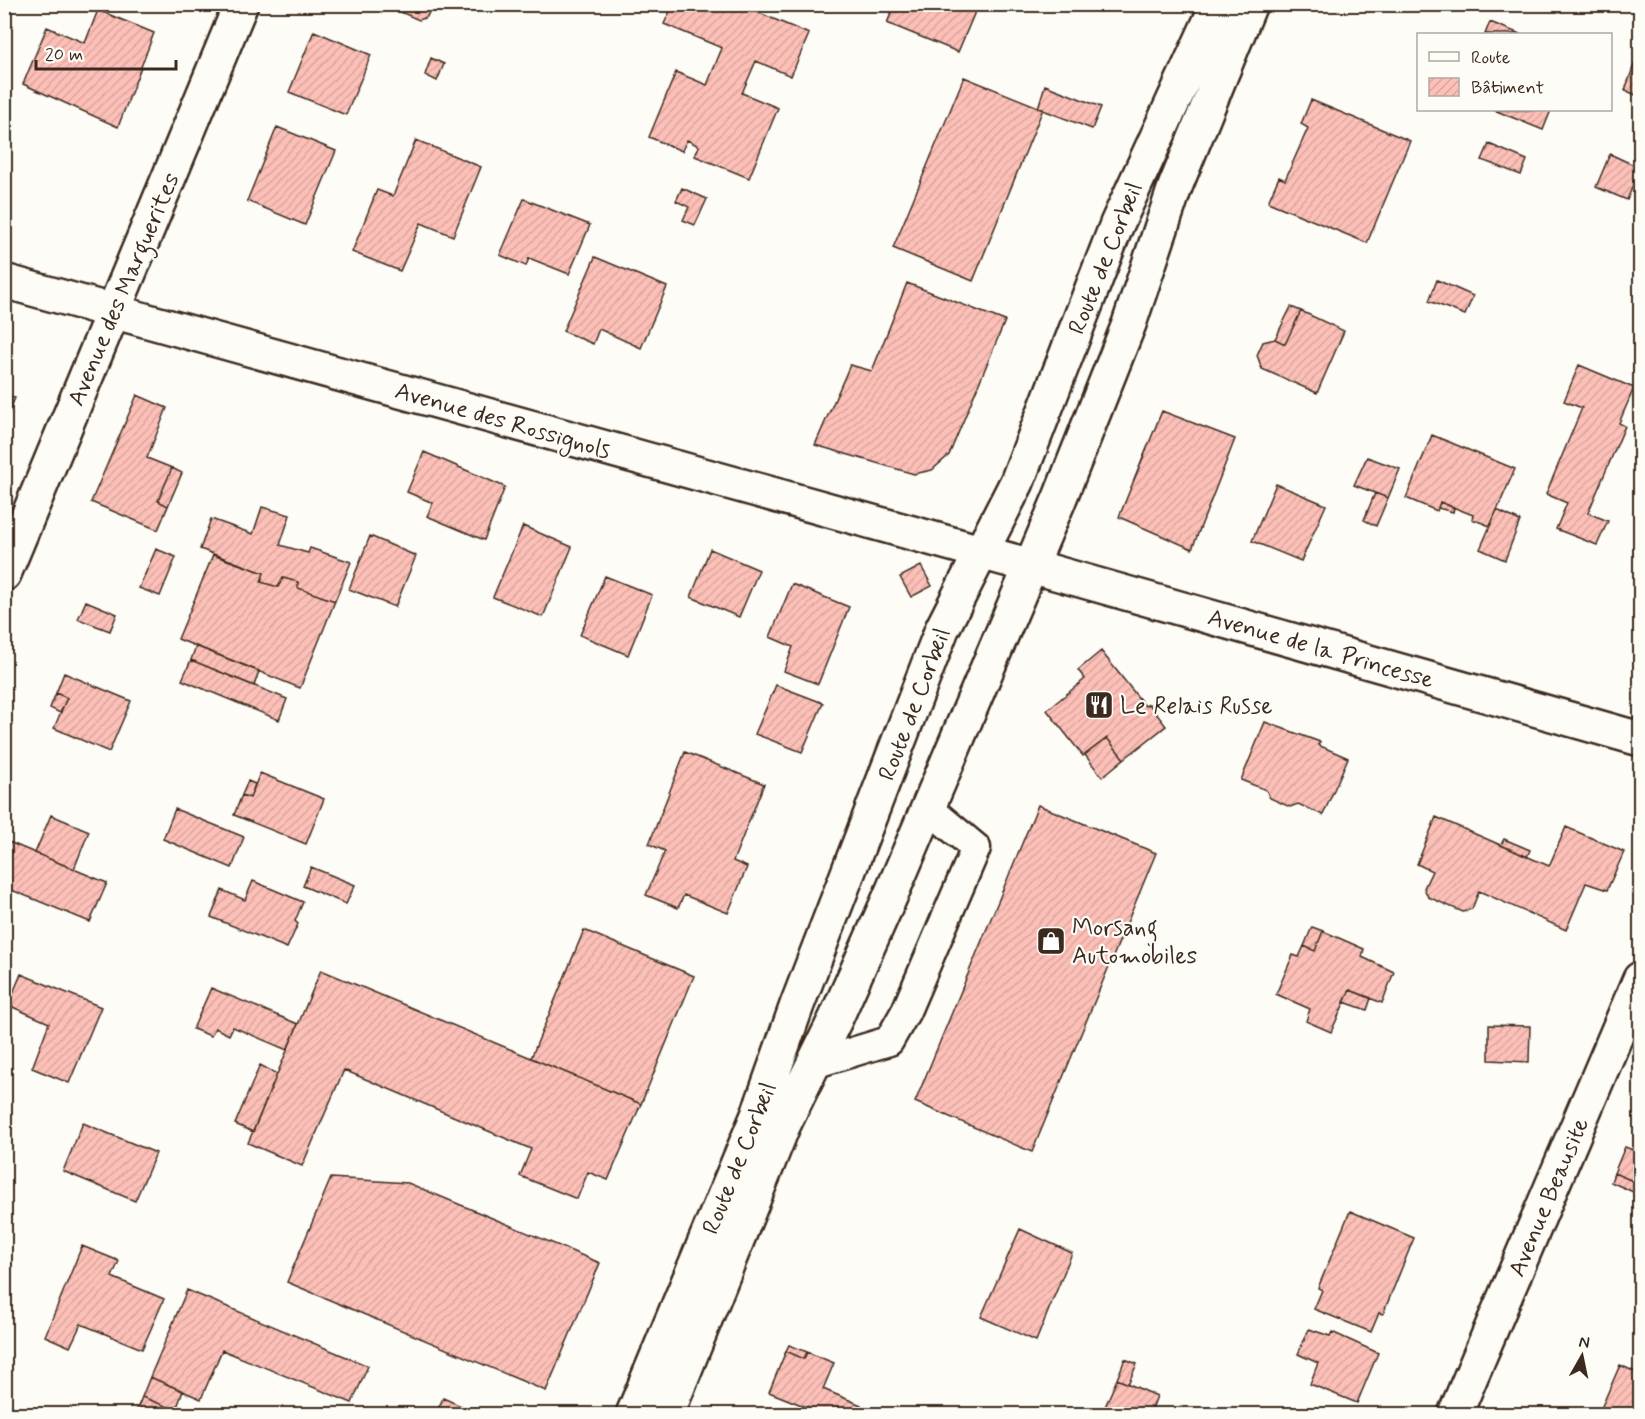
<svg xmlns="http://www.w3.org/2000/svg" width="1645" height="1419" viewBox="0 0 1645 1419" font-family="Mynerve,sans-serif">
	<style>
		.building { fill: url(#building-hatch); stroke: #3b2a1e; stroke-width: 1.5 }
		.lines { fill: none; stroke-linecap: round; stroke-linejoin: round }
		.service-casing { stroke: #3b2a1e; stroke-width: 33 }
		.minor-casing { stroke: #3b2a1e; stroke-width: 38 }
		.secondary-casing { stroke: #3b2a1e; stroke-width: 38 }
		.service { stroke: #fdfcf7; stroke-width: 28 }
		.minor { stroke: #fdfcf7; stroke-width: 33 }
		.secondary { stroke: #fdfcf7; stroke-width: 33 }
		.labels { text-anchor: middle; stroke-width: 4.5; stroke-linejoin: round; paint-order: stroke }
		.street-label { font-size: 24px; fill: #3b2a1e; stroke: #fdfcf7 }
		.poi-label { font-size: 24px; fill: #3b2a1e; stroke: #fdfcf7; text-anchor: start }
	</style>
	<defs>
		<pattern id="building-hatch" width="6" height="6" patternUnits="userSpaceOnUse" patternTransform="scale(1.5)"><rect width="6" height="6" fill="#fcc0b8"/><path d="M-1 1l2-2M0 6l6-6M5 7l2-2" fill="none" stroke="#d9a59e"/></pattern>
	</defs>
	<rect width="100%" height="100%" fill="#fdfcf7"/>
	<filter id="ink" filterUnits="userSpaceOnUse"><feTurbulence type="fractalNoise" baseFrequency=".0167" numOctaves="2"/><feDisplacementMap in="SourceGraphic" scale="12" xChannelSelector="R" yChannelSelector="G"/><feConvolveMatrix kernelMatrix="1 2 1 2 8 2 1 2 1" color-interpolation-filters="sRGB"/></filter>
	<g filter="url(#ink)">
		<!-- building -->
		<path class="building" d="M382,4H432L427,17L419,20Z
			M673,4H738L809,34L791,76L756,61L742,93L778,108L749,178L695,156L699,146L687,140L682,151L649,137L676,72L707,85L722,48L664,24Z
			M895,4H971L977,7L958,52L887,23Z
			M98,10L154,33L118,127L23,84L47,27L85,43Z
			M1490,22L1520,34H1485Z
			M314,31L371,55L346,115L289,92Z
			M431,58L444,64L437,81L425,75Z
			M1635,62L1640,64V97L1625,90Z
			M964,77L1043,109L973,281L893,248Z
			M1045,85L1101,107L1092,129L1038,108Z
			M1311,100L1410,141L1367,243L1268,202L1279,177L1285,180L1308,128L1301,124Z
			M1494,110H1551L1543,130Z
			M277,127L336,151L305,225L247,201Z
			M416,140L481,167L453,236L421,223L400,271L352,252L377,190L393,196Z
			M1489,144L1527,160L1521,175L1482,160Z
			M1610,154L1640,168L1627,200L1596,187Z
			M682,188L707,199L695,225L683,220L689,207L676,201Z
			M524,199L590,225L569,274L529,258L526,266L500,255Z
			M595,257L667,287L641,348L599,329L593,344L563,331Z
			M1437,280L1473,296L1465,315L1429,301Z
			M907,283L1005,321L949,455L932,470L914,474L815,445L850,365L872,371Z
			M1291,307L1301,311L1285,344L1275,339Z
			M1301,311L1344,331L1317,393L1262,369L1257,355L1263,342L1275,339L1285,344Z
			M1579,365L1634,388L1619,423L1625,426L1588,513L1608,521L1597,545L1556,529L1567,503L1546,494L1582,408L1564,401Z
			M4,394L15,398L4,424Z
			M137,395L167,408L147,458L172,468L158,501L168,506L158,530L91,502Z
			M1162,411L1235,439L1192,549L1119,517Z
			M1432,435L1515,469L1490,526L1472,519L1473,515L1440,502L1437,511L1406,498Z
			M424,452L505,487L484,540L427,516L433,503L407,492Z
			M1367,457L1400,469L1388,498L1354,485Z
			M172,468L182,473L168,506L158,501Z
			M1276,484L1326,505L1301,561L1252,541Z
			M1375,493L1388,498L1376,526L1364,520Z
			M1440,502L1454,508L1453,512L1438,508Z
			M262,507L290,515L280,545L308,553L310,548L351,562L335,601L298,588V582L283,578L278,587L261,582L264,573L200,549L211,519L253,534Z
			M1497,510L1520,521L1505,560L1480,549Z
			M523,526L572,547L543,617L493,597Z
			M370,536L416,556L395,607L349,589Z
			M156,549L176,557L160,596L139,588Z
			M710,549L759,570L739,617L691,597Z
			M213,555L264,573L261,582L278,587L283,578L298,582V588L335,601L300,688L178,639Z
			M921,566L932,586L911,597L900,577Z
			M605,576L652,595L628,655L580,635Z
			M792,584L849,607L818,684L784,671L793,647L770,637Z
			M86,601L117,614L110,631L78,619Z
			M196,646L259,671L254,686L191,660Z
			M1101,651L1145,706L1149,704L1166,726L1124,759L1107,738L1083,756L1047,710L1085,679L1078,670Z
			M191,660L287,699L279,720L182,680Z
			M64,673L131,701L109,752L54,728L67,698L56,693Z
			M776,685L823,703L802,752L755,734Z
			M56,693L67,698L60,713L50,708Z
			M1265,722L1320,742L1318,745L1348,758L1323,815L1298,804L1290,807L1270,798L1266,790L1241,780Z
			M1107,738L1124,759L1102,777L1085,755Z
			M685,752L764,784L733,861L747,867L728,913L684,895L678,908L646,895L665,851L649,844Z
			M260,773L324,799L306,844L234,815L242,795L250,798Z
			M248,781L255,784L250,798L242,795Z
			M1038,805L1156,853L1032,1152L915,1102Z
			M175,809L244,837L232,868L163,839Z
			M51,815L89,831L74,869L35,853Z
			M1436,817L1549,866L1566,827L1624,852L1607,890L1586,883L1566,930L1479,891L1472,909L1463,912L1428,897L1424,888L1432,871L1417,864Z
			M1504,839L1530,850L1527,857L1501,845Z
			M4,840L107,883L90,922L4,887Z
			M311,867L355,885L346,904L303,886Z
			M253,881L303,902L295,921L298,924L287,948L211,917L222,890L245,900Z
			M1312,927L1323,931L1315,951L1304,946Z
			M584,930L694,976L641,1104L531,1058Z
			M1323,931L1364,949L1362,957L1394,972L1382,1003L1350,990L1331,1032L1306,1021L1310,1009L1276,994L1293,955L1299,957L1304,946L1315,951Z
			M321,970L641,1104L608,1180L588,1172L577,1199L520,1176L531,1149L344,1070L302,1166L248,1143Z
			M21,974L101,1007L69,1083L32,1068L49,1023L8,1005Z
			M211,988L298,1024L287,1050L233,1027L229,1035L215,1028L211,1036L193,1029Z
			M1350,990L1371,998L1367,1010L1344,1002Z
			M1489,1025L1530,1026L1529,1062L1489,1060Z
			M260,1065L277,1074L253,1132L235,1124Z
			M83,1123L156,1153L135,1201L63,1171Z
			M1640,1133V1184L1614,1173L1625,1147L1633,1150Z
			M1614,1173L1640,1184V1195L1611,1182Z
			M331,1178L408,1183L600,1263L546,1391L287,1282Z
			M1350,1211L1414,1238L1383,1314L1379,1313L1371,1332L1314,1309L1322,1290L1318,1288Z
			M1020,1229L1072,1253L1036,1341L981,1317Z
			M82,1246L119,1261L112,1277L164,1299L142,1349L81,1324L70,1347L45,1336Z
			M187,1290L368,1366L352,1403L222,1350L201,1399L150,1377Z
			M1309,1329L1330,1336L1332,1332L1378,1353L1357,1403L1310,1384L1318,1363L1298,1354Z
			M789,1345L807,1352L804,1359L786,1351Z
			M786,1351L804,1359L807,1352L834,1363L823,1389L861,1405L857,1414H812L814,1410L769,1392Z
			M1125,1359L1137,1364L1128,1384L1117,1379Z
			M1620,1365L1640,1374V1414L1599,1413Z
			M150,1377L183,1391L176,1410L142,1397Z
			M1117,1379L1157,1396L1150,1414H1102Z
			M142,1397L176,1410L174,1414H135Z
			M443,1398L466,1408L463,1414L439,1407Z
			M439,1407L461,1414H436Z
			M466,1408L482,1414H463Z"/>
		<g class="lines">
			<!-- service casing -->
			<g class="service-casing">
				<path id="service" d="M813,1064L889,1041L906,1011L976,848L928,808"/>
			</g>
			<!-- minor casing -->
			<g class="minor-casing">
				<path id="minor" d="M4,281L1031,566L1640,739
					M4,574L241,4
					M1455,1414L1640,979"/>
			</g>
			<!-- secondary casing -->
			<g class="secondary-casing">
				<path id="secondary" d="M633,1414L758,1115L797,1005L942,629L1017,482L1117,224L1218,4
					M667,1414L783,1126L836,1018L890,897L1059,500L1129,324L1175,187L1250,4"/>
			</g>
			<!-- service -->
			<use href="#service" class="service"/>
			<!-- minor -->
			<use href="#minor" class="minor"/>
			<!-- secondary -->
			<use href="#secondary" class="secondary"/>
		</g>
	</g>
	<!-- icons -->
	<defs>
		<g id="restaurant-square" transform="scale(1.5)"><rect x="-9" y="-9" width="18" height="18" rx="4" fill="#3b2a1e" stroke="#fdfcf7"/><path d="M-5-6h1v4h1v-4h1v4h1v-4h1v5L-1.5 .5V6h-2V.5L-5-1ZM5-6V6H3V1.5H1.5Q1.5-4 5-6Z" fill="#fff"/></g>
		<g id="shop-square" transform="scale(1.5)"><rect x="-9" y="-9" width="18" height="18" rx="4" fill="#3b2a1e" stroke="#fdfcf7"/><path d="M-5-2.5h2.3a2.7 3.5 0 0 1 5.4 0H5L5.5 6h-11ZM-1.5-2.5h3a1.5 2.3 0 0 0-3 0Z" fill="#fff"/></g>
	</defs>
	<g fill-rule="evenodd">
		<use href="#restaurant-square" x="1099" y="705"/>
		<use href="#shop-square" x="1051" y="941"/>
	</g>
	<g class="labels">
		<!-- street labels -->
		<g class="street-label">
			<text transform="translate(1105 258) rotate(-68)" y="8">Route de Corbeil</text>
			<text transform="translate(123 289) rotate(-67)" y="8">Avenue des Marguerites</text>
			<text transform="translate(503 420) rotate(16)" y="8">Avenue des Rossignols</text>
			<text transform="translate(1321 648) rotate(16)" y="8">Avenue de la Princesse</text>
			<text transform="translate(914 704) rotate(-69)" y="8">Route de Corbeil</text>
			<text transform="translate(739 1158) rotate(-68)" y="8">Route de Corbeil</text>
			<text transform="translate(1548 1197) rotate(-67)" y="8">Avenue Beausite</text>
		</g>
		<!-- poi labels -->
		<g class="poi-label">
			<text x="1120" y="713">Le Relais Russe</text>
			<text x="1072" y="935">Morsang<tspan x="1072" dy="28">Automobiles</tspan></text>
		</g>
	</g>
	<!-- margin -->
	<rect width="1645" height="1419" fill="none" stroke="#fdfcf7" stroke-width="24"/>
	<rect x="12" y="12" width="1621" height="1395" fill="none" stroke="#3b2a1e" stroke-width="2" filter="url(#ink)"/>
	<!-- legend -->
	<rect x="1417" y="33" width="195" height="78" fill="#fdfcf7" stroke="#afa8a0" stroke-width="1.5"/>
	<rect x="1429" y="52" width="30" height="9" fill="#fdfcf7" stroke="#afa8a0" stroke-width="1.5"/>
	<text x="1471" y="63" font-size="18" fill="#3b2a1e">Route</text>
	<rect x="1429" y="78" width="30" height="18" fill="url(#building-hatch)" stroke="#afa8a0" stroke-width="1.5"/>
	<text x="1471" y="93" font-size="18" fill="#3b2a1e">Bâtiment</text>
	<!-- north arrow -->
	<g transform="translate(1582 1356) rotate(9)" stroke="#fdfcf7" stroke-width="4.5" paint-order="stroke">
	<path d="M0-4.5L10 22L0 15L-10 22Z" fill="#3b2a1e"/>
	<text y="-9" font-size="16" font-weight="bold" text-anchor="middle" fill="#3b2a1e">N</text>
	</g>
	<!-- scale -->
	<path d="M36 60v9h140v-9" fill="none" stroke="#3b2a1e" stroke-width="3"/>
	<text x="45" y="60" font-size="18" fill="#3b2a1e" stroke="#fdfcf7" stroke-width="4.5" paint-order="stroke">20 m</text>
</svg>
